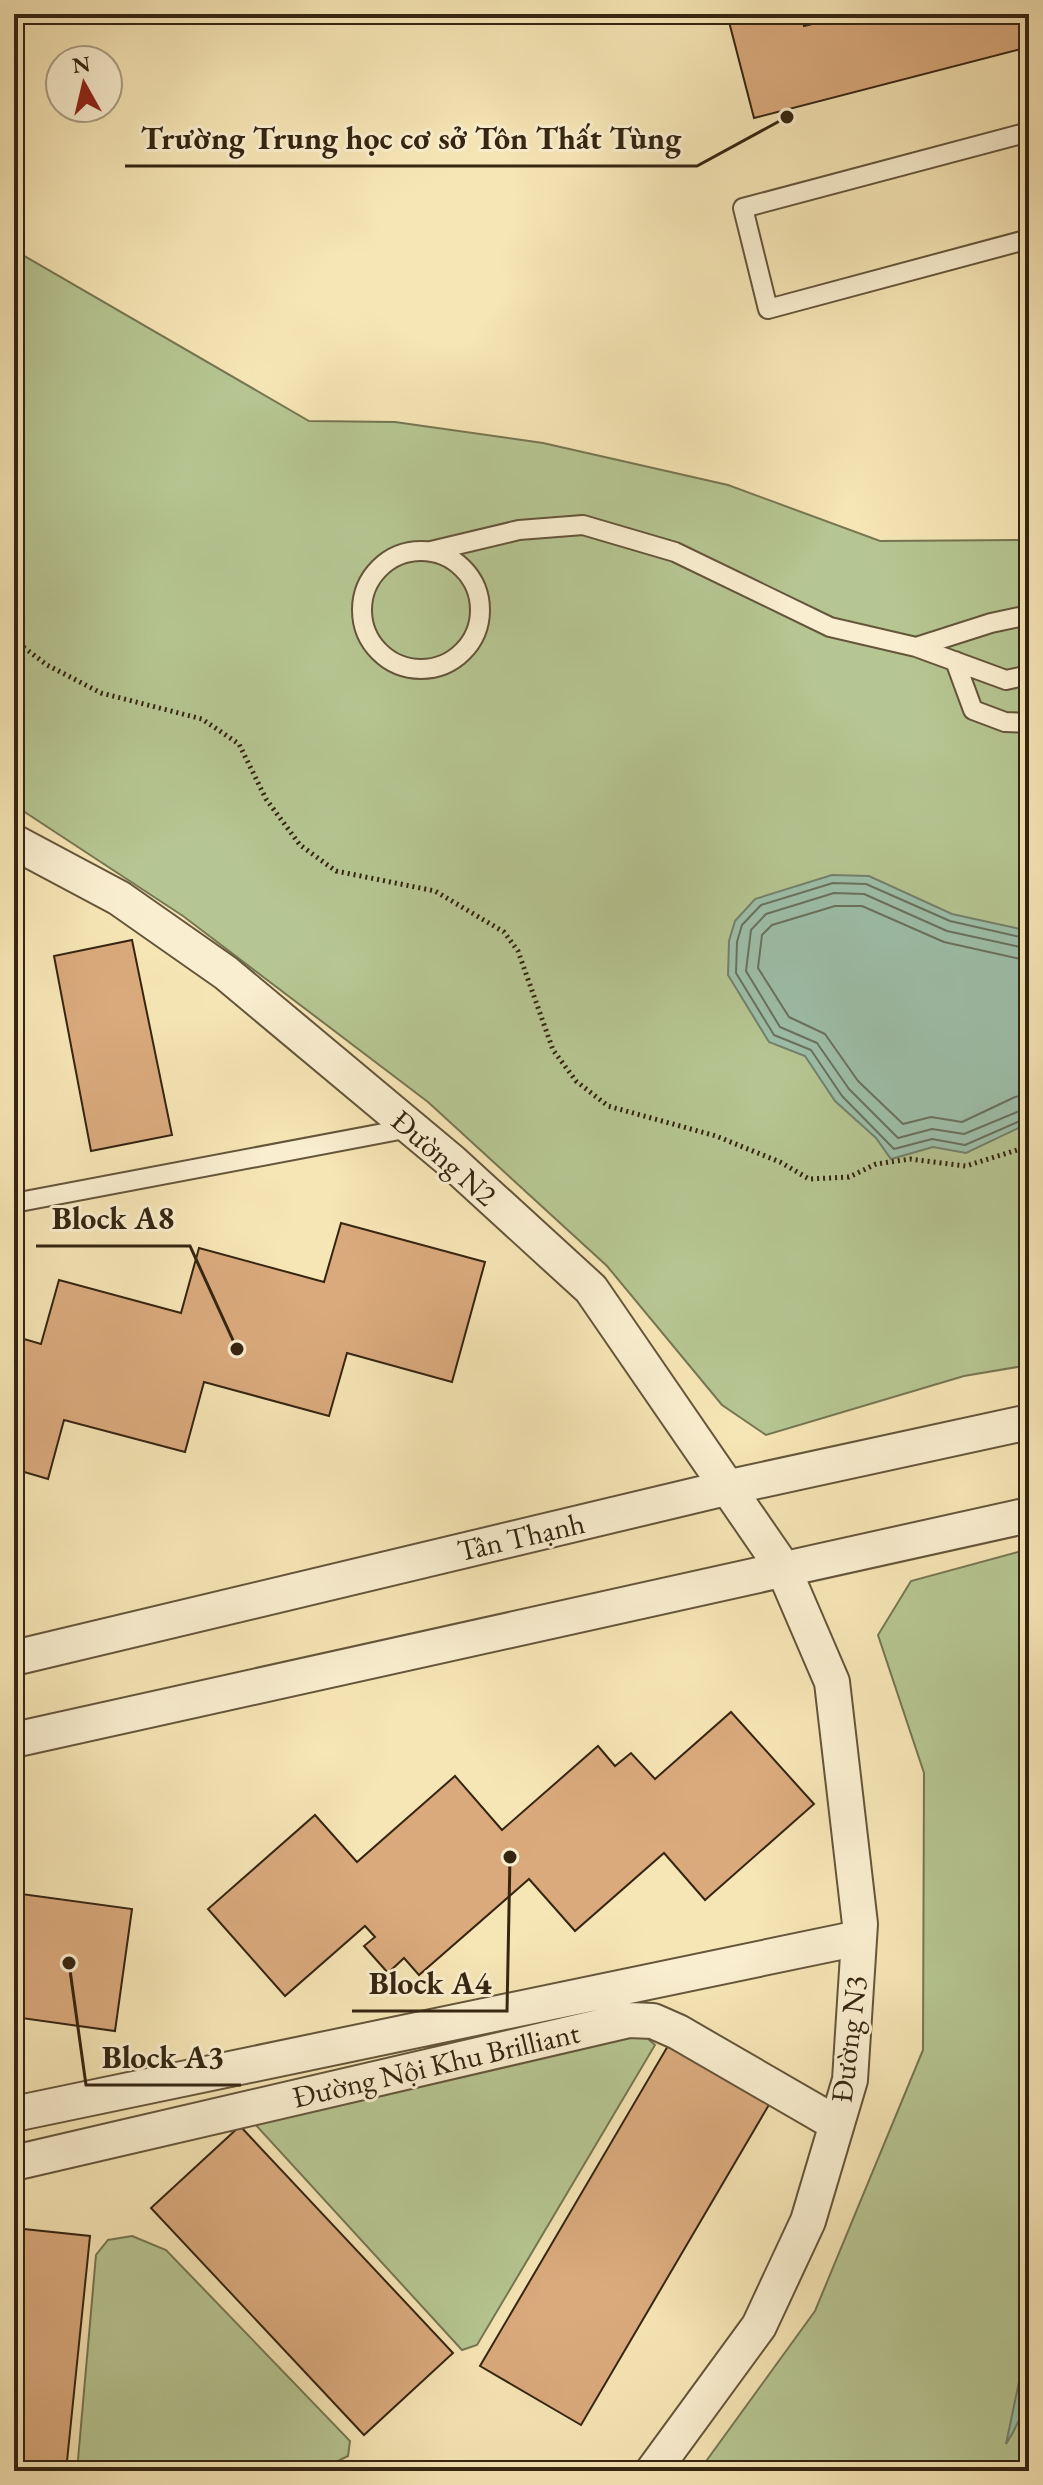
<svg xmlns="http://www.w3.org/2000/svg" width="1043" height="2485" viewBox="0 0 1043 2485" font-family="'EB Garamond',serif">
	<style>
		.green { fill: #b6c692; stroke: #767652; stroke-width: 2 }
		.water { fill: #9dbfaa; stroke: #73816d; stroke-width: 2 }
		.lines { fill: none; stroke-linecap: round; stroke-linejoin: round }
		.shore { stroke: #69725e; stroke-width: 2 }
		.building { fill: #daaa7d; stroke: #352511; stroke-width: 2 }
		.lane-casing { stroke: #65553a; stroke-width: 22 }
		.street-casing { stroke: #65553a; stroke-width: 38 }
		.path { stroke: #352511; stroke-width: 5; stroke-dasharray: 2 4; stroke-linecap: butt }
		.lane { stroke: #f9eecf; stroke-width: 18 }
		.street { stroke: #f9eecf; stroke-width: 34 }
		.labels { text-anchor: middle; stroke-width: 6; stroke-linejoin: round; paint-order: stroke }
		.street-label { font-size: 30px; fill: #352511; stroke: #f9eecf }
		.leader { fill: none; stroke: #352511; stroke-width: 3 }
		.callout-dot { fill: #352511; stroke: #f9eecf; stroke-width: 3 }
		.callout-label { font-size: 32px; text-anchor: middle; font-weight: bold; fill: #352511; stroke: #f9eecf; stroke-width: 6; stroke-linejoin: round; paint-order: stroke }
	</style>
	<rect width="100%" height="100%" fill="#f6e5b5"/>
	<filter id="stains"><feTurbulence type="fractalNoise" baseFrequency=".0025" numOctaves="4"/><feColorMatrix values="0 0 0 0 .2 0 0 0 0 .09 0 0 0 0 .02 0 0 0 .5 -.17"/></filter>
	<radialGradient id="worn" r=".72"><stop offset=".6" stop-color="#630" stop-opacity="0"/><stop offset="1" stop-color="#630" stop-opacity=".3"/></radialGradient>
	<!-- green -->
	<path class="green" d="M14,250L309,421L395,422L543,443L728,485L880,541L1029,540V1365L964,1376L766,1435L722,1405L607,1266L428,1102L183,916L14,805Z
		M1029,1549V2471H699L815,2311L923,2050L924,1773L878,1635L911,1581Z
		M632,2036L647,2038L655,2045L477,2345L462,2350L253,2122Z
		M132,2236L166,2250L350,2441L348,2456L318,2471H77L96,2255L108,2240Z"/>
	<!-- water -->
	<path class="water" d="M832,875L869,876L952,914L1029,931V1123L966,1153L933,1147L891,1159L876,1138L835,1101L805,1056L769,1042L728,975L729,941L735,921L755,899Z
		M1029,2334C1029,2380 1032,2404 1006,2444Z"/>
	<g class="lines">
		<!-- shore -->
		<path class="shore" d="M1029,939L950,921L866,884L833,883L761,905L742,925L737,942L736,973L774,1035L811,1050L842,1096L894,1149L932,1139L965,1145L1029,1117
			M1029,949L947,931L864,894L834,893L766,914L751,930L746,971L780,1027L817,1043L849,1089L898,1138L932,1129L964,1134L1029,1107
			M1029,961L944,942L862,906H835L772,925L762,935L758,968L789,1017L825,1034L858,1081L903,1124L931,1117L962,1122L1015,1097L1029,1095"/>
	</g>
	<!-- building -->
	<path class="building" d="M727,14H801L804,26L853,14H1029V47L754,118Z
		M132,940L172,1135L91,1151L54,956Z
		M341,1223L485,1262L452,1382L347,1353L329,1416L204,1382L185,1452L64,1420L48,1479L14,1469V1336L41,1344L59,1280L181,1313L199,1248L324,1282Z
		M731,1712L814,1804L705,1900L664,1853L575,1931L529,1879L419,1975L404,1958L388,1973L364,1946L375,1937L365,1926L285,1996L208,1909L315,1815L357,1862L455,1776L502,1830L598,1746L615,1766L631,1753L655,1779Z
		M14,1893L132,1909L115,2031L14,2017Z
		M669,2044L770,2103L581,2425L480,2366Z
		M240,2126L453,2353L364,2435L151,2208Z
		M14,2228L90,2236L66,2471H14Z
		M381,2462L385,2471H362Z"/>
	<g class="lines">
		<!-- lane casing -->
		<g class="lane-casing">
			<path id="lane" d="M1029,132L743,208L768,309L1029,239
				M362 610a59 59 0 1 1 118 0a59 59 0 1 1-118 0Z
				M431,551L519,530L583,525L675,552L830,627L916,647L1006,680L1029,675
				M916,647L991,623L1029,615
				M955,661L973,710L1005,722L1029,723
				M14,1203L410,1128"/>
		</g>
		<!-- street casing -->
		<g class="street-casing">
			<path id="street" d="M14,842L119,898L226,973L451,1161L591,1289L783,1568L832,1682L860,1924L850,2080L808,2221L759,2326L653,2471
				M14,1658L730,1487L1029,1422
				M14,1740L1029,1515
				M14,2114L859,1938
				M14,2163L629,2020L653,2021L678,2032L837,2124"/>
		</g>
		<!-- path -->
		<path class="path" d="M14,640L47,665L101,693L202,719L239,744L266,799L300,845L336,871L435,891L504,932L518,951L553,1050L576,1081L608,1106L716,1136L780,1162L809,1179L849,1177L876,1164L910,1159L966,1166L1017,1150L1029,1153"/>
		<!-- lane -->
		<use href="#lane" class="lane"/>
		<!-- street -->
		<use href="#street" class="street"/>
	</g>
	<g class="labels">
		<!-- street labels -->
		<g class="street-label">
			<text transform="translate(444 1158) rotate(41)" y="10">Đường N2</text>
			<text transform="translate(521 1537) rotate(-13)" y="10">Tân Thạnh</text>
			<text transform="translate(849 2039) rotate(-83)" y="10">Đường N3</text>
			<text transform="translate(436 2065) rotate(-13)" y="10">Đường Nội Khu Brilliant</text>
		</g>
	</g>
	<!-- callouts -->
	<path class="leader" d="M787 117L697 166H125M237 1349L190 1246H36M510 1857L507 2011H352M69 1963L86 2085H241"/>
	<g class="callout-dot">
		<circle cx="787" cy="117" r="8"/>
		<circle cx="237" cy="1349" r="8"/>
		<circle cx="510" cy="1857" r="8"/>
		<circle cx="69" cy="1963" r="8"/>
	</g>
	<g class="callout-label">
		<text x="411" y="149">Trường Trung học cơ sở Tôn Thất Tùng</text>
		<text x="113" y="1229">Block A8</text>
		<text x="430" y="1994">Block A4</text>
		<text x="163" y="2068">Block A3</text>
	</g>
	<!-- margin -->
	<rect width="1043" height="2485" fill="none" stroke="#f6e5b5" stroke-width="48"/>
	<rect x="16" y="16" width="1011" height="2453" fill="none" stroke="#352511" stroke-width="4"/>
	<rect x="24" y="24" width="995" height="2437" fill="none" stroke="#352511" stroke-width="2"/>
	<!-- north arrow -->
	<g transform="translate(84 84) rotate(352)"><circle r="38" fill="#f9eecf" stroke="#ab9e83" stroke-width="2"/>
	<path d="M0-6L14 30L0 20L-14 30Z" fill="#8f2418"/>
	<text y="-12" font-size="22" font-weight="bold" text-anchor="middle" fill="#352511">N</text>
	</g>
	<rect width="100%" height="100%" filter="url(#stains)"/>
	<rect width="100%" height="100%" fill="url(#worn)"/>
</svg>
